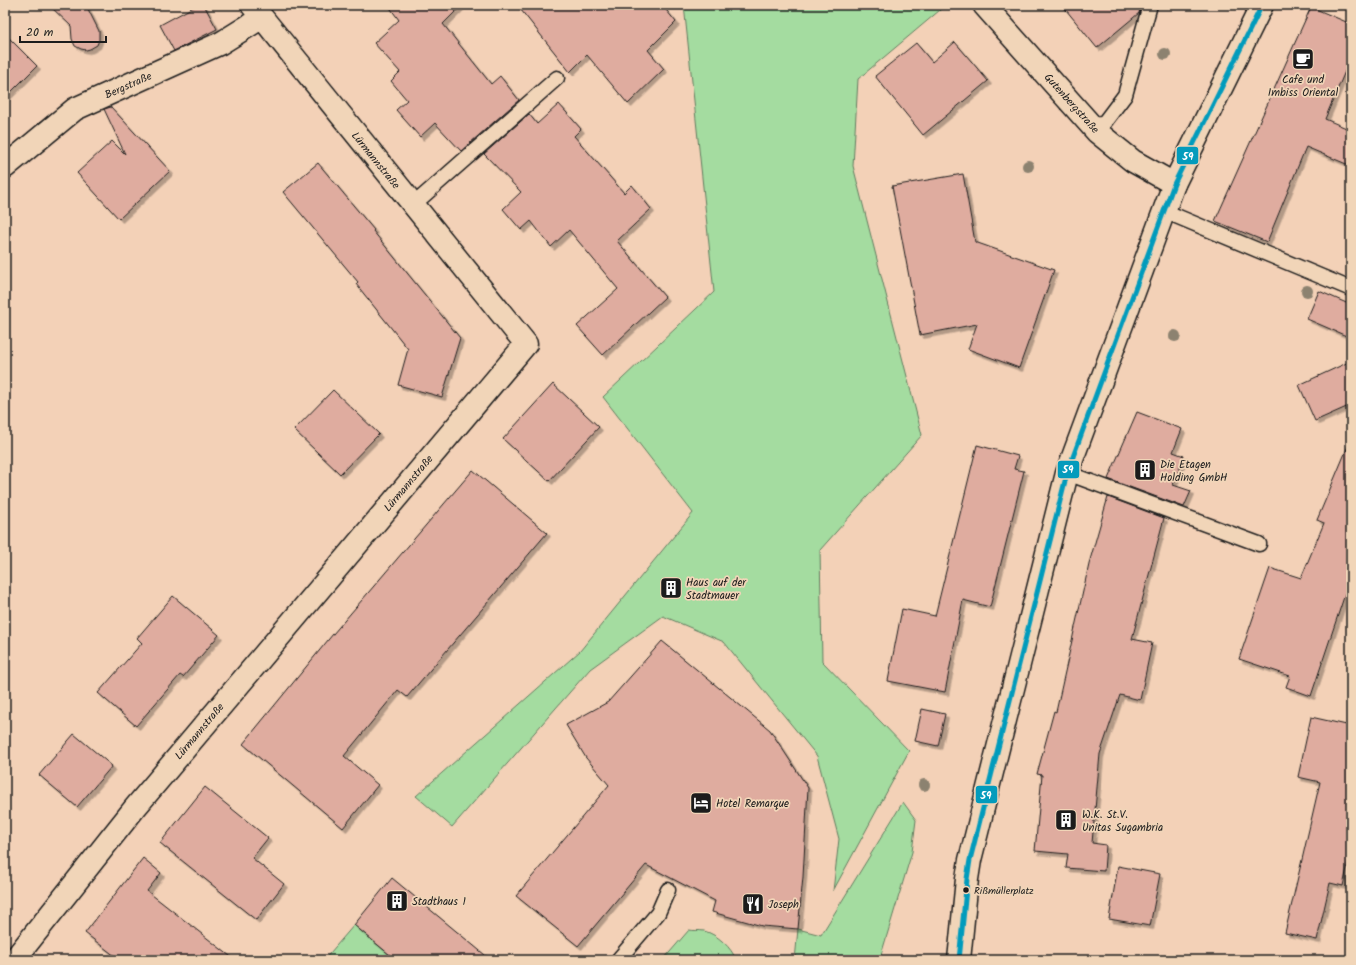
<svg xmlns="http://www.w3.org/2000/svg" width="1356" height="965" viewBox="0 0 1356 965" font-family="Kalam,sans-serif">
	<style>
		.green { fill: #a4dca0; stroke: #607c5e }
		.building { fill: #dfac9f; stroke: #1c1c1c; filter: url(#shadow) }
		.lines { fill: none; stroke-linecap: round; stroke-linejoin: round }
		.lane-casing { stroke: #1c1c1c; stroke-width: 17 }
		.street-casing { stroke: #1c1c1c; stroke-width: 25 }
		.secondary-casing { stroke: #1c1c1c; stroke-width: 25 }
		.lane { stroke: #f1d5b8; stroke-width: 14 }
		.street { stroke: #f1d5b8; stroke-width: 22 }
		.secondary { stroke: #f1d5b8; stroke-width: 22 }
		.bus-1-casing { stroke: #f1d5b8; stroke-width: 8 }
		.bus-1 { stroke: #039bbc; stroke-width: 5 }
		.tree { fill: #8c8270 }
		.bus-dot { fill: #1c1c1c; stroke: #f1d5b8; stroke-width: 1.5 }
		.labels { text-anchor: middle; stroke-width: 3.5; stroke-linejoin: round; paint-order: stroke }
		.bus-label { font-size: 10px; fill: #1c1c1c; stroke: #f1d5b8; text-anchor: start }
		.poi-label { font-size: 11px; fill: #1c1c1c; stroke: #f1d5b8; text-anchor: start }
		.street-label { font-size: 11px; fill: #1c1c1c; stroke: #f1d5b8 }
		.line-badge { stroke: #f1d5b8; stroke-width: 1.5 }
		.badge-label { font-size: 11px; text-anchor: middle; font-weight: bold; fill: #fff }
	</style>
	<defs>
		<filter id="shadow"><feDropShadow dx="3.5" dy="3.5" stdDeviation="0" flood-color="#0004"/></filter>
	</defs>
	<rect width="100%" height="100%" fill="#f3d1b7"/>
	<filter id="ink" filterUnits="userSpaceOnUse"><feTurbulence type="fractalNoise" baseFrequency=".025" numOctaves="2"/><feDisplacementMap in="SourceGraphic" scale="8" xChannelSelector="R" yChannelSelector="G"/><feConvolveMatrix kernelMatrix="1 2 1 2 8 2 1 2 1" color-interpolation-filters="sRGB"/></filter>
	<g filter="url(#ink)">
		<!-- green -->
		<path class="green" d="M684,5H946L858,79L853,166L922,435L820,550L822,661L909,751L833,891L839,839L817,756L724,642L663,616L590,669L452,827L416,796L580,651L693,513L603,397L714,292Z
			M903,802L916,820L912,852L881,955V960H795L798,929L821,935Z
			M354,925L396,960H324Z
			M689,930C694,931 699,930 704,931C717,934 732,948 736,960H663Z"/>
		<!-- building -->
		<path class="building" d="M49,5H86L99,31V40L97,45L90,49L86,50L81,49L75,46L72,39L71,26Z
			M197,5H204L217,29L174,51L160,25Z
			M388,5H462L443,24L491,84L500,76L519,100L461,151L435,123L420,137L396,110L407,100L391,81L400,72L374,43L399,20Z
			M517,5H662L676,22L648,50L664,69L628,104L587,55L570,72Z
			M1062,5H1141L1139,13L1097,48Z
			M1311,7L1351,24V57L1325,119L1351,130V166L1306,147L1267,242L1215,221Z
			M5,34L37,66L5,98Z
			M955,42L988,81L923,135L875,76L916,43L932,62Z
			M559,104L581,129L574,136L624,193L632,185L651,209L617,241L665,297L603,355L577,326L618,289L569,230L551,247L531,221L521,230L503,209L521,192L484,154L529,114L537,124Z
			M111,107L170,171L119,219L77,173L112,141L125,154L104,109Z
			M318,163L374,230L373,231L460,338L442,397L398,385L408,349L356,284L358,282L283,192Z
			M963,174L975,242L1054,270L1019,368L968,349L977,324L920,335L892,186Z
			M1319,291L1351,305V338L1307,319Z
			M1351,361V405L1315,421L1299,385Z
			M553,384L599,427L549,481L503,439Z
			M333,390L379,434L340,474L294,430Z
			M1137,412L1182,429L1173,452L1184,456L1173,485L1191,491L1184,507L1108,479Z
			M1351,439V576L1311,696L1286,687L1290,676L1239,659L1270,568L1301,578L1324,523L1317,520Z
			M977,445L1018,456L1014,469L1024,471L990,607L963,600L945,692L888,681L902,609L935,616Z
			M473,470L547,533L407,697L398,690L344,756L378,785L343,828L243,744L333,634Z
			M1108,497L1164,518L1132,639L1152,643L1140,700L1120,695L1100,754L1092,843L1106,845L1104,871L1066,868L1068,854L1035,851L1042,775L1037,774L1054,711L1056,712L1090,560Z
			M173,596L219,635L183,677L180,675L136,726L98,693L142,643L137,638Z
			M662,641L770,730L808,788L803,877L798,929L762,926L712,912L715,901L646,865L578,946L516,896L609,785L586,758L566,725L608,702Z
			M922,709L945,714L938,746L915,741Z
			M1311,717L1351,726V850L1343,886L1330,883L1317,940L1285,933L1320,782L1298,777Z
			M74,734L112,766L77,807L39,775Z
			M205,787L268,838L252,858L284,884L256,920L160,843Z
			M143,858L161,873L147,891L235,960H120L85,933Z
			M1118,866L1160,874L1150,926L1109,919Z
			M392,878L491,960H396L354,925Z"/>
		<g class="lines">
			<!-- lane casing -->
			<g class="lane-casing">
				<path id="lane" d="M1097,132L1125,95L1150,5
					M413,205L557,78
					M1164,211L1351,289
					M1067,473L1259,544
					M618,960L658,913L668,890"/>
			</g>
			<!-- street casing -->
			<g class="street-casing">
				<path id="street" d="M984,5L1097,132L1133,161L1174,184
					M5,167L75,109L221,43L261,18
					M14,960L134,809L526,344L252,5"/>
			</g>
			<!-- secondary casing -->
			<g class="secondary-casing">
				<path id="secondary" d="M959,960L967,879L970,860L1067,473L1174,184L1262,5"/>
			</g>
			<!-- lane -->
			<use href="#lane" class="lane"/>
			<!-- street -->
			<use href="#street" class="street"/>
			<!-- secondary -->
			<use href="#secondary" class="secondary"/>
			<!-- bus-1 casing -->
			<g class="bus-1-casing">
				<path id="bus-1" d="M959,960L967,879L970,860L1067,473L1174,184L1262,5"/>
			</g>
			<!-- bus-1 -->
			<use href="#bus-1" class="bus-1"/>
		</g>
		<!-- trees -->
		<g class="tree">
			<circle cx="1165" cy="54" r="6"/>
			<circle cx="1028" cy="166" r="6"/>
			<circle cx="1307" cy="291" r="6"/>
			<circle cx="1175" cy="336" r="6"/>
			<circle cx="924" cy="785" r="6"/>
		</g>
	</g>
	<!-- icons -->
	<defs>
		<g id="cafe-square" transform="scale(1.15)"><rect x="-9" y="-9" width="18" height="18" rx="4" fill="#1c1c1c" stroke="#f1d5b8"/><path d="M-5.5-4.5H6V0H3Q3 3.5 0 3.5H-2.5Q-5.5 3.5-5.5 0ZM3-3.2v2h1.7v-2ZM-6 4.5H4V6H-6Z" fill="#fff"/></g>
		<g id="building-square" transform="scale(1.15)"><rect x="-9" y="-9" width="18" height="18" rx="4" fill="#1c1c1c" stroke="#f1d5b8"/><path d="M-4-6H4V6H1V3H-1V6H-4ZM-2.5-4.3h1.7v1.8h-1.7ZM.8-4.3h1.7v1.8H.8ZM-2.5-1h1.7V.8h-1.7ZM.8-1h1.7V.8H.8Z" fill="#fff"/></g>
		<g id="hotel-square" transform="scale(1.15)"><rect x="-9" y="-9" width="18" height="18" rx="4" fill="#1c1c1c" stroke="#f1d5b8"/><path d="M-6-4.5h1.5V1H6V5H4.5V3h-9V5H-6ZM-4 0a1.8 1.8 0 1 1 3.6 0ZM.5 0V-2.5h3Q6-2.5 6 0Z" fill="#fff"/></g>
		<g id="restaurant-square" transform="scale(1.15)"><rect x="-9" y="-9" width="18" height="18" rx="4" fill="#1c1c1c" stroke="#f1d5b8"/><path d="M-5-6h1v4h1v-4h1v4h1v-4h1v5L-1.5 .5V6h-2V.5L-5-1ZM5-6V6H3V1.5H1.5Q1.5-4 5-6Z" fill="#fff"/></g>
	</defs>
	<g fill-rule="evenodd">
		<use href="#cafe-square" x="1303" y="59"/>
		<use href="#building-square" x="1145" y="470"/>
		<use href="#building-square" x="671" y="588"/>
		<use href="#hotel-square" x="701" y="803"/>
		<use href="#building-square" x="1066" y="820"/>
		<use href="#building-square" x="397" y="901"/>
		<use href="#restaurant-square" x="753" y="904"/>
	</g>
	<!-- markers -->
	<circle class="bus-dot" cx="966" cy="890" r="3.5"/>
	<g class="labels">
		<!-- bus labels -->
		<g class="bus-label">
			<text x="974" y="894">Rißmüllerplatz</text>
		</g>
		<!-- poi labels -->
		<g class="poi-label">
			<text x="1303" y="83" text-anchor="middle">Cafe und<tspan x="1303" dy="13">Imbiss Oriental</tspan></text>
			<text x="1160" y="468">Die Etagen<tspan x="1160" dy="13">Holding GmbH</tspan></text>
			<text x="686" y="586">Haus auf der<tspan x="686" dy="13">Stadtmauer</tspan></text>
			<text x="716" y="807">Hotel Remarque</text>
			<text x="1082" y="818">W.K. St.V.<tspan x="1082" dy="13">Unitas Sugambria</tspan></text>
			<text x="412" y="905">Stadthaus 1</text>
			<text x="768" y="908">Joseph</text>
		</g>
		<!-- street labels -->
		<g class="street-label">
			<text transform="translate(128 85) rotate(-24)" y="4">Bergstraße</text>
			<text transform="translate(1072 103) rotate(48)" y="4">Gutenbergstraße</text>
			<text transform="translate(376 160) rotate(51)" y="4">Lürmannstraße</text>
			<text transform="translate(408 483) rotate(-50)" y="4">Lürmannstraße</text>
			<text transform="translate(199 731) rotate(-50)" y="4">Lürmannstraße</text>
		</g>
	</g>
	<g class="line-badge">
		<rect x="1176" y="146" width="23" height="19" rx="4" fill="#039bbc"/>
		<rect x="1057" y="460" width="23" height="19" rx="4" fill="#039bbc"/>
		<rect x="975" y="785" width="23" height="19" rx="4" fill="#039bbc"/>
	</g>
	<g class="badge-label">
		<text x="1188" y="160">59</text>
		<text x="1068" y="473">59</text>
		<text x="986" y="799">59</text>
	</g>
	<!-- margin -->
	<rect width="1356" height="965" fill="none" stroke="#f1d5b8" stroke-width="20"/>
	<rect x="10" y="10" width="1336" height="945" fill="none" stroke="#1c1c1c" stroke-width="1.5" filter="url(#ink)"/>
	<!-- scale -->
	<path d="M20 36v6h86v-6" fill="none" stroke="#1c1c1c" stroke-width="2"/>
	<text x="26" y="36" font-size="12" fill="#1c1c1c" stroke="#f1d5b8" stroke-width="3" paint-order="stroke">20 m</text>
</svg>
